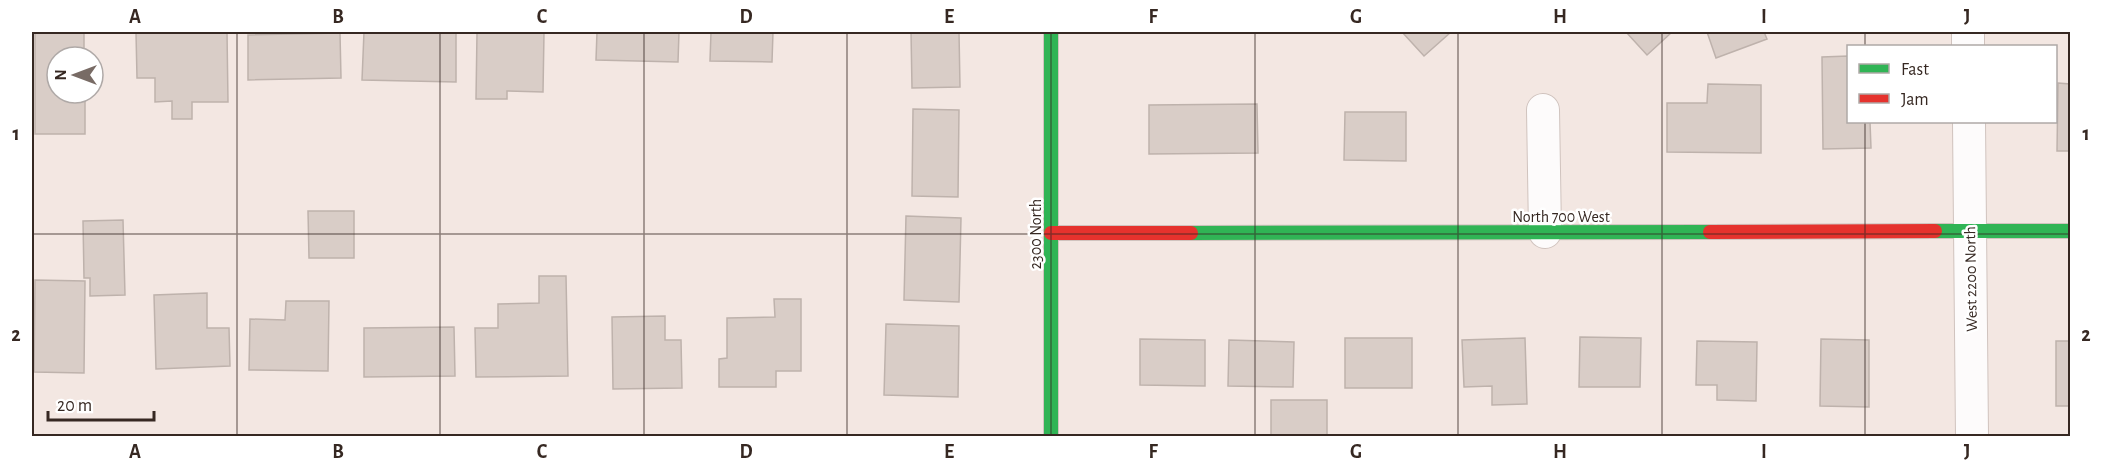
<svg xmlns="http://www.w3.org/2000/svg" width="2102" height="468" viewBox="0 0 2102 468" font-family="'Alegreya Sans',sans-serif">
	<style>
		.building { fill: #d9cdc7; stroke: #beb2ac; stroke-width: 1.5 }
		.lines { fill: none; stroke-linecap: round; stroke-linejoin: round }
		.street-casing { stroke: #d0c3be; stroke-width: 34 }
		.fast-casing { stroke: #d0c3be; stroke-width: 16 }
		.jam-casing { stroke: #d0c3be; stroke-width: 16 }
		.street { stroke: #fdfbfb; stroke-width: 32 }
		.fast { stroke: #30b455; stroke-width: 14 }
		.jam { stroke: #e5322d; stroke-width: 14 }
		.grid { fill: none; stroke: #362822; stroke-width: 1.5; stroke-opacity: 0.55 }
		.labels { text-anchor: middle; stroke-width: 5; stroke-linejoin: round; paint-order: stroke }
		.street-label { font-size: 16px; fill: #362822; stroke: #fff }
		.neatline { fill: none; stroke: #362822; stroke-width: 2 }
		.grid-label { font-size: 20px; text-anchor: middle; font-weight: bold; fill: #362822 }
	</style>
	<rect width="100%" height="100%" fill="#f3e7e2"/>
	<!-- building -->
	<path class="building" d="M227,32L228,102H192V119H172V101L155,102V78H137L136,33Z
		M364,32H456V82L362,80Z
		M597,32H679L678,62L596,60Z
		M711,32H773L772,62L710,61Z
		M911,32H959L960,87L912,88Z
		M1402,32H1451L1424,56Z
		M1626,32H1672L1647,55Z
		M1707,32H1764L1767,39L1716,58Z
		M35,33H84V57H57V93H85V134H35Z
		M340,33L341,78L248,80V35Z
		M477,33H544L543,92L507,91V99H476Z
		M1848,56V122H1870L1871,148L1823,149L1822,57Z
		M2058,83L2070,84V151H2057Z
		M1708,84L1761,85V153L1667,152V103H1707Z
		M1257,104L1258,153L1149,154V105Z
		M913,109L959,110L958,197L912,196Z
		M1345,112H1406V161L1344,160Z
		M308,211H354V258H309Z
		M906,216L961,218L959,302L904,300Z
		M123,220L125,295L90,296V278H84L83,221Z
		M539,276H566L568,376L476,377L475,328H498V304L539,303Z
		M35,280L85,281L84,373L34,372Z
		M207,293V328H229L230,366L156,369L154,295Z
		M774,299H801V371H776V387H719V359L727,358V318L775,317Z
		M286,301H329L328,371L249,370L250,319L285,320Z
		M665,316V340H681L682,388L613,389L612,317Z
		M886,324L959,326L958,397L884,395Z
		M454,327L455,376L364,377V328Z
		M1580,337L1641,338L1640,387H1579Z
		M1345,338H1412V388H1345Z
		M1525,338L1527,404L1492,405V386L1464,387L1462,340Z
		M1140,339L1205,340V386L1140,385Z
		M1821,339L1869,340V407L1820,406Z
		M1229,340L1294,342L1293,387L1228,386Z
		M1697,341L1757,342L1756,401L1717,400V385H1696Z
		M2056,341H2070V406H2056Z
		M1271,400H1327V436H1271Z"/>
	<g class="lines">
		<!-- street casing -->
		<g class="street-casing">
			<path id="street" d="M1968,32V46
				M1543,110L1545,232
				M1969,122L1972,436"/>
		</g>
		<!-- fast casing -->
		<g class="fast-casing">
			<path id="fast" d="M1051,32V436
				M1935,231H2070
				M1191,233L1710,232"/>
		</g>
		<!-- jam casing -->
		<g class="jam-casing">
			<path id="jam" d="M1710,232L1935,231
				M1051,233H1191"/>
		</g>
		<!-- street -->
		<use href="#street" class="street"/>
		<!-- fast -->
		<use href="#fast" class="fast"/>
		<!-- jam -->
		<use href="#jam" class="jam"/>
	</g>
	<!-- grid -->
	<path class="grid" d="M237,32V436M440,32V436M644,32V436M847,32V436M1051,32V436M1255,32V436M1458,32V436M1662,32V436M1865,32V46M1865,122V436M32,234H2070"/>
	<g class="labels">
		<!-- street labels -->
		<g class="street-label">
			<text x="1561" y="222">North 700 West</text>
			<text transform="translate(1035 234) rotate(-90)" y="6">2300 North</text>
			<text transform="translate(1970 279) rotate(-91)" y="6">West 2200 North</text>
		</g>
	</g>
	<!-- border -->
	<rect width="2102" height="468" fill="none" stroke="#ffffff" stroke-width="66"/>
	<!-- legend -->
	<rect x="1847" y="45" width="210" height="78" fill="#ffffff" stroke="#afa9a7" stroke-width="1.5"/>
	<rect x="1859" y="64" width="30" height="9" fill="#30b455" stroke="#afa9a7" stroke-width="1.5"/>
	<text x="1901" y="75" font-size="18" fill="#362822">Fast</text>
	<rect x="1859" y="94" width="30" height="9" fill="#e5322d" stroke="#afa9a7" stroke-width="1.5"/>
	<text x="1901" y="105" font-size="18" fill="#362822">Jam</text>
	<!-- north arrow -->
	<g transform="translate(75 75) rotate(270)"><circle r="28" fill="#ffffff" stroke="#afa9a7" stroke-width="1.5"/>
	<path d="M0-4.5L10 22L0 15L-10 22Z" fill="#786b65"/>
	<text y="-9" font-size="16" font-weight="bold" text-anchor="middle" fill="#362822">N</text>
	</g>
	<!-- scale -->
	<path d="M48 411v9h106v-9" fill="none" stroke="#362822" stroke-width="3"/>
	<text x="57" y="411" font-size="18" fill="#362822" stroke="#ffffff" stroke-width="4.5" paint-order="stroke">20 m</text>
	<rect x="33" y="33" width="2036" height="402" class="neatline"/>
	<g class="grid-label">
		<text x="135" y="23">A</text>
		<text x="338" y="23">B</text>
		<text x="542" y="23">C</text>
		<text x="746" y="23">D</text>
		<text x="949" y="23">E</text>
		<text x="1153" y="23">F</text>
		<text x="1356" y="23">G</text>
		<text x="1560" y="23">H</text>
		<text x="1764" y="23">I</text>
		<text x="1967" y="23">J</text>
		<text x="16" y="140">1</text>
		<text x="2086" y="140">1</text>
		<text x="16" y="341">2</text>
		<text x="2086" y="341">2</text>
		<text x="135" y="458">A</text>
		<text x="338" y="458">B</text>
		<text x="542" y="458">C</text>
		<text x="746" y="458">D</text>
		<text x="949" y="458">E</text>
		<text x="1153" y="458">F</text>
		<text x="1356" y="458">G</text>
		<text x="1560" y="458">H</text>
		<text x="1764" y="458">I</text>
		<text x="1967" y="458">J</text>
	</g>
</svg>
